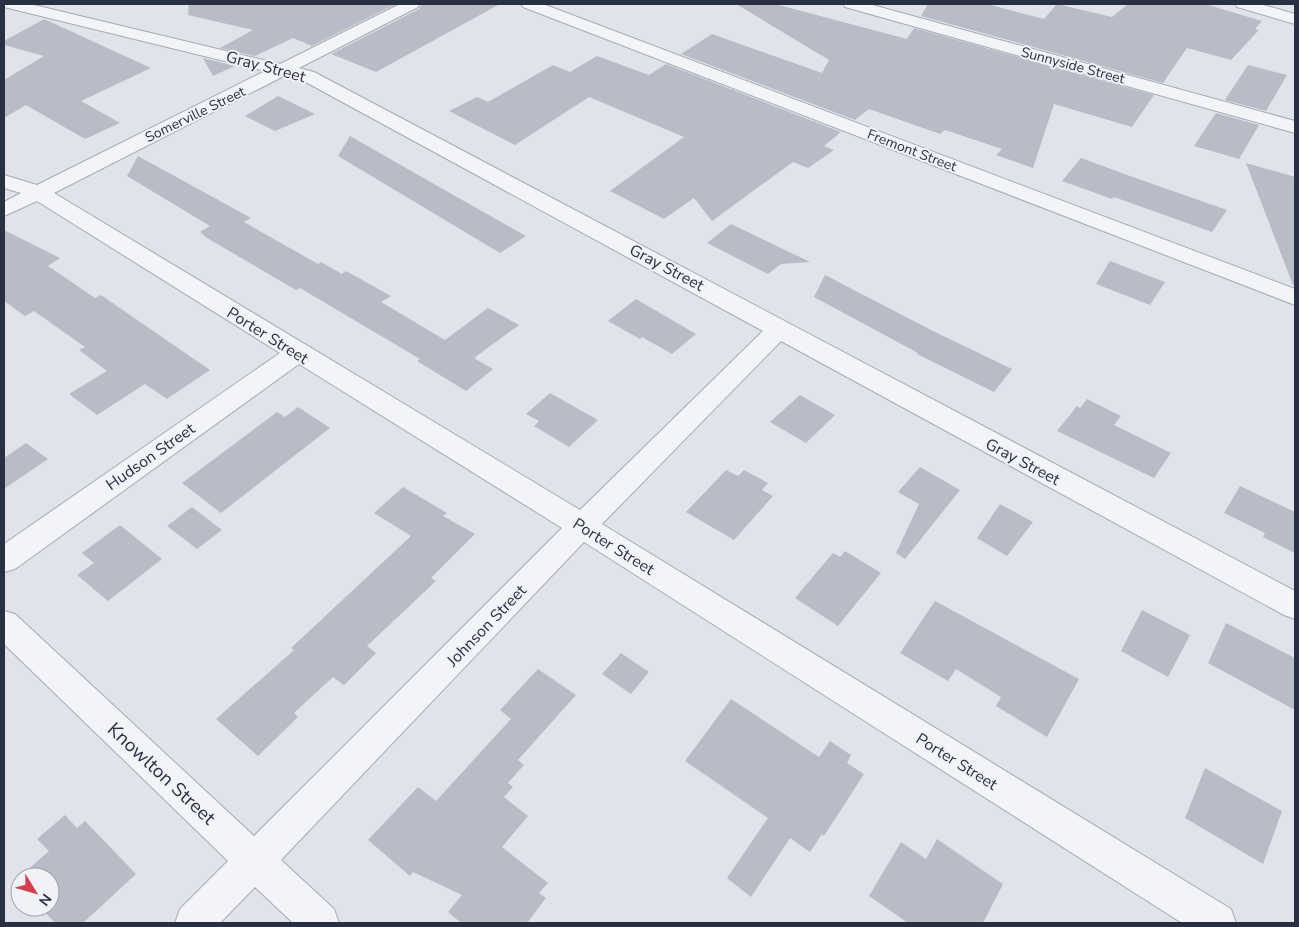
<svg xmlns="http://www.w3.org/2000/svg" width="1299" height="927" viewBox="0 0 1299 927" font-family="'Nunito Sans',sans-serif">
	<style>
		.building { fill: #b7bcc7 }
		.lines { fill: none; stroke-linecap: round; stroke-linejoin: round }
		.minor-casing { stroke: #a5aab4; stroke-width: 2 }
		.minor { fill: #f3f4f8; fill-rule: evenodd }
		.labels { text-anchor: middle; stroke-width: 4; stroke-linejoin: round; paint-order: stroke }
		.far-street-label { font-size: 14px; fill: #283042; stroke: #f0f2f7 }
		.street-label { font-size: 16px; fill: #283042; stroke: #f0f2f7 }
		.near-street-label { font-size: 19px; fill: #283042; stroke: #f0f2f7 }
	</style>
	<rect width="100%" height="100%" fill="#e0e3ea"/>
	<!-- building -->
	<path class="building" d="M189,4H396L312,46L293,38L255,56L220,48L253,30L188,15Z
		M422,4H500L376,72L331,54L419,9Z
		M736,4H775L907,39L914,28L1154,95L1132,127L1054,104L1033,168L996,155L1002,149L945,130L940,134L869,109L855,120L681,54L712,34L822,73L829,60Z
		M928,4H987L1044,19L1057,4L1112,17L1128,4H1205L1262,21L1255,29L1259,30L1231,60L1187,48L1163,83L921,16Z
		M44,19L151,68L81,101L120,123L85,139L26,105L4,118V80L44,56L4,45V41Z
		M597,56L649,75L666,64L841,132L824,146L834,150L808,168L793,162L712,221L694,198L664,219L610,191L684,137L589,97L515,145L449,111L477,97L488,102L553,65L570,72Z
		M203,58L235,66L213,76Z
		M1248,65L1287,75L1266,111L1225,100Z
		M278,96L315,114L275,131L245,116Z
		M1216,113L1259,125L1239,159L1194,146Z
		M350,136L441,188L526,236L500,253L338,156Z
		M138,156L251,218L244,222L318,264L321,262L342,274L346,271L391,296L381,302L445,340L488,308L519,325L474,358L493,369L466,391L417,361L420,359L300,288L296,290L207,238L200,232L210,226L127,176Z
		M1081,158L1130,176L1227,210L1212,232L1114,197L1112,199L1062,181Z
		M1246,163L1295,177V285H1293Z
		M731,224L810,262L781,264L768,274L707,243Z
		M4,230L60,258L48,266L95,298L101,295L210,370L167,399L145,384L97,415L69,394L107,371L79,350L85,347L34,311L25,316L4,301Z
		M1110,261L1165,282L1150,305L1096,284Z
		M825,275L935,332L1012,369L994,392L917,354L918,353L814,297Z
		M636,299L696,334L672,354L642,337L640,339L608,321Z
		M550,393L598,420L569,447L534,426L539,421L526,414Z
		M800,395L835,415L806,443L770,422Z
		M1087,399L1121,416L1114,425L1171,453L1154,478L1057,431L1077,406L1080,408Z
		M298,407L330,428L221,513L182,483L277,412L285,417Z
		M26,443L48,459L4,489V458Z
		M920,467L960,490L905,559L896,553L919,504L898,492Z
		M726,470L738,476L744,470L768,483L762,490L773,496L734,540L686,512Z
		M1240,486L1295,512V553L1263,537L1265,533L1224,513Z
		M403,487L447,513L443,516L475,534L431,578L436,581L367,646L376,653L344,685L333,677L294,713L298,717L258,756L216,719L294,650L291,648L411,536L374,513Z
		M1000,504L1033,522L1007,556L977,538Z
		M192,507L222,530L197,549L167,526Z
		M120,525L162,559L108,601L77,575L94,563L82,553Z
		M845,551L881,573L838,626L795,598L833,553L840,557Z
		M935,601L1079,679L1047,737L996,706L1001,697L956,669L948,681L900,653Z
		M1142,610L1190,635L1168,677L1121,651Z
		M1226,623L1295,658V710L1208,663Z
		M621,653L649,672L631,694L602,674Z
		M538,669L576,695L518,760L524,765L508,783L513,787L504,797L528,816L502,847L548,883L539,893L546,898L527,923H461L448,912L462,895L413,872L410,876L368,840L418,787L436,801L511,719L500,710Z
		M731,699L819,757L830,741L851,755L847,763L864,774L824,836L822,834L810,852L790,838L751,897L727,878L768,818L685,761Z
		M1205,768L1282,811L1263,864L1185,818Z
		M65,815L77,828L85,821L136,874L83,923H55L40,907H50V877H20V884L16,880L49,851L37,839Z
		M937,839L1003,884L983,923H908L869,896L901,842L926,859Z"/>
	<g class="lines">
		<!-- minor casing -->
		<g class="minor-casing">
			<path id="minor" d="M4,4H30L280,64L400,4H420L418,7L299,68L314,72L1295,591V619L1284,615L781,341L602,524L1231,909L1236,923H1182L584,542L281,860L334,909L339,923H293L255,887L220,923H175L180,909L228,861L4,644V611L15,614L254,836L562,528L299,364L15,569L4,572V544L280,353L37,201L4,216V202L21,193L4,188V175L37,185L265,71L4,7ZM284,76L302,80L763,331L580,510L54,193Z
				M521,4H543L1295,289V305L523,7Z
				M843,4H869L1295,121V133L845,7Z
				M1235,4H1260L1295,14V24L1237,7Z"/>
		</g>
		<!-- minor -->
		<use href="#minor" class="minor"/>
	</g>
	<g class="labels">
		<!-- far-street labels -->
		<g class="far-street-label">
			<text transform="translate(1073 65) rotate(15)" y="5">Sunnyside Street</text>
			<text transform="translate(195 114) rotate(-26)" y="5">Somerville Street</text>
			<text transform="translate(912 150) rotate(21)" y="5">Fremont Street</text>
		</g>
		<!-- street labels -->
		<g class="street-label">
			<text transform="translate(266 66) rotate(15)" y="6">Gray Street</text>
			<text transform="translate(667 267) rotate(28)" y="6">Gray Street</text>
			<text transform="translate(268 335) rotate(32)" y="6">Porter Street</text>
			<text transform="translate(150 456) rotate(-35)" y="6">Hudson Street</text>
			<text transform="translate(1023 461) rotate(28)" y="6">Gray Street</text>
			<text transform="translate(614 546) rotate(32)" y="6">Porter Street</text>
			<text transform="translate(486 625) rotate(-46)" y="6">Johnson Street</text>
			<text transform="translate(957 761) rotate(32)" y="6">Porter Street</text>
		</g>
		<!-- near-street labels -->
		<g class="near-street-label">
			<text transform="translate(162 773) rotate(43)" y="7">Knowlton Street</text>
		</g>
	</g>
	<!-- border -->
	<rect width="1299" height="927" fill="none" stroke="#283042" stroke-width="10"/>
	<!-- north arrow -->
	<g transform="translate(35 892) rotate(127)"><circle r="24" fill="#f0f2f7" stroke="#a0a4af"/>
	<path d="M0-4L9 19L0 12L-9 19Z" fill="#d53f4f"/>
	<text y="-8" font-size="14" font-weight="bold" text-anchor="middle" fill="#283042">N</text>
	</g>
</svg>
